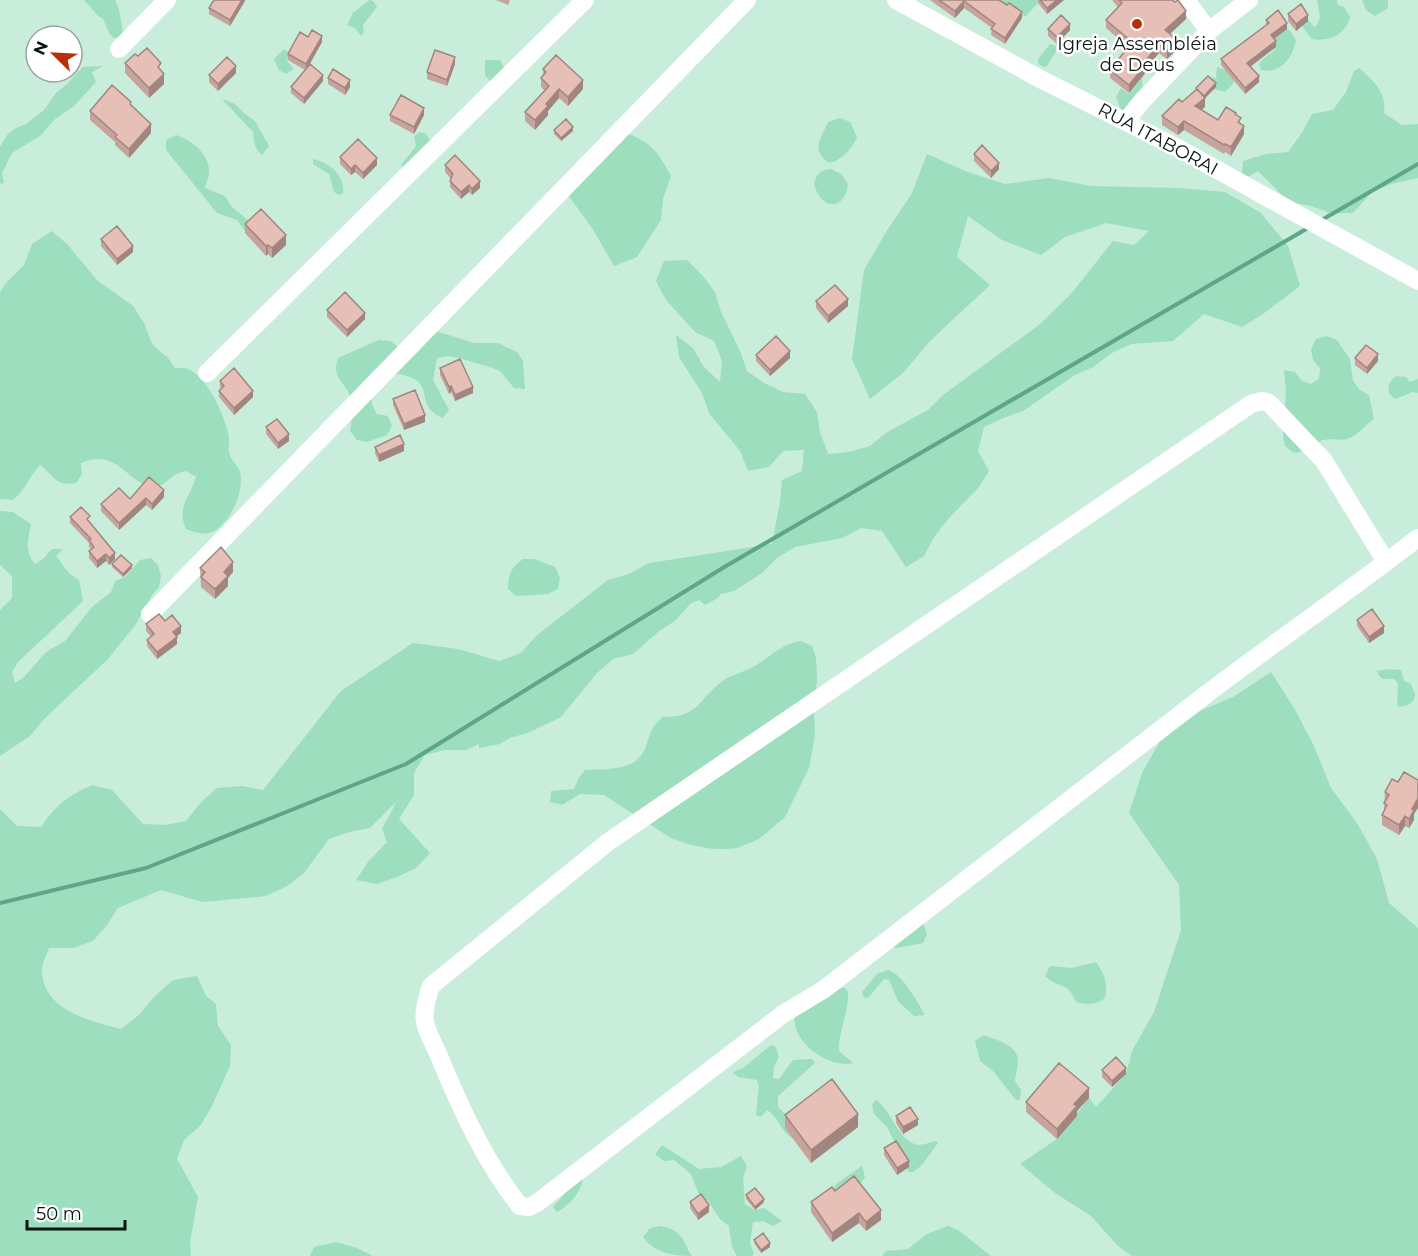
<svg xmlns="http://www.w3.org/2000/svg" width="1418" height="1256" viewBox="0 0 1418 1256" font-family="Montserrat,sans-serif">
	<style>
		.green { fill: #9cdebe }
		.lines { fill: none; stroke-linecap: round; stroke-linejoin: round }
		.stream { stroke: #5fa686; stroke-width: 4 }
		.minor { stroke: #fff; stroke-width: 18 }
		.wall { fill: #c6a49d }
		.shaded-wall { fill: #a1867f }
		.building { fill: #e6bfb6; stroke: #a1867f; stroke-width: 1.5 }
		.poi-dot { fill: #b92f0b; stroke: #fff; stroke-width: 2 }
		.labels { text-anchor: middle; stroke-width: 5; stroke-linejoin: round; paint-order: stroke }
		.poi-label { font-size: 18px; fill: #091610; stroke: #fff }
		.street-label { font-size: 18px; fill: #091610; stroke: #fff }
	</style>
	<rect width="100%" height="100%" fill="#c8edda"/>
	<!-- green -->
	<path class="green" d="M84,0H115L119,10L123,32L120,37L114,38L110,35L103,19L98,16Z
		M369,0L373,1L377,7L363,25L364,33L361,36L355,28L347,25L353,13Z
		M993,0H1041L1026,16L1019,15Z
		M1317,0H1337L1338,5L1344,7L1350,17C1346,35 1328,42 1312,39L1301,25L1307,18L1314,27C1324,19 1318,11 1317,0Z
		M1362,0H1388V8L1375,16L1366,10Z
		M1282,24L1290,31L1296,40C1293,57 1281,74 1261,70L1259,64C1263,57 1271,55 1276,48L1272,37Z
		M1050,44L1056,46V52L1046,67L1041,66L1038,63V59Z
		M283,50H286L290,54L287,61L294,69L286,74L279,70L274,59Z
		M485,60H500L504,67L491,82L485,75Z
		M103,66L92,72L96,82L74,106L55,119L40,136L12,153L2,173L4,183L0,184V147L7,135L16,128L26,124L44,110L56,93L66,85L83,67Z
		M1217,67L1227,70L1235,78L1233,84L1225,92L1214,89L1209,92L1203,103L1204,82L1206,77L1216,78Z
		M1359,68C1374,81 1387,93 1384,113L1402,125L1418,124V178L1391,184L1371,193L1353,213H1330L1311,206L1289,202L1258,171L1241,181L1243,161L1266,154L1288,152L1302,133L1312,114L1333,110L1346,92L1354,71Z
		M1142,78L1143,92L1122,112L1116,97L1121,88L1129,94Z
		M222,99L235,104L245,114L255,121L269,146L262,155C254,148 254,142 253,132Z
		M840,118L850,122L857,137C853,148 841,161 829,163C810,149 821,139 828,122Z
		M420,132L426,134L432,143L403,168L401,165L416,146L414,136Z
		M625,132C652,144 657,150 671,176L663,199L661,220L637,257L614,266L592,228L568,195Z
		M176,135C192,140 211,155 209,174C209,178 206,183 205,188L225,196L231,206L250,222L245,231L237,220L217,213L166,150V140Z
		M927,154L965,171L1005,184L1049,178L1091,186L1179,188L1225,192L1261,213L1288,246L1300,286L1263,314L1242,327L1204,314L1173,341L1131,344L1112,353L1093,367L1075,375L1023,411L1003,418L984,427L978,451L989,471L978,488L949,518L934,537L924,556L906,567L882,531L861,528L842,538L795,547L777,558L762,573L734,591L721,594L718,598L705,605L699,600L690,604L676,620L658,632L633,654L613,659L597,673L561,717L530,732L510,738L500,744L479,748V744L466,750H445L425,755L414,773V795L399,819L430,853L416,868L397,877L377,884L356,880L368,862L387,842L382,829L397,801L370,828L349,832L329,839L304,873L287,886L266,896L203,902L161,890L118,908L107,925L93,941L73,948H49C47,954 42,963 42,970C42,1010 90,1021 121,1029L139,1015L155,996L173,980L197,976L206,996L216,1004L218,1026L231,1045L230,1066L211,1108L200,1126L184,1140L177,1159L198,1197L190,1242L191,1256H0V809L17,826L41,827C57,804 66,797 92,785L112,790L143,824L165,825L186,821L201,802L217,788L242,786L263,790L341,691L413,643L458,649L499,661L521,653L536,636L608,580L629,574L649,563L772,544L780,502L782,480L802,471L804,450L783,451L769,467L748,471L740,451L709,413L702,393L679,357L676,335L693,348L704,367L720,382L722,361L714,341L695,332L666,300L656,281L664,261L687,260L702,275L715,292L721,312L740,351L747,371L764,383L783,392L805,394L817,412L820,432L828,454L849,452L870,446L887,432L928,410L943,395L1039,325L1071,294L1113,241L1134,245L1149,231L1106,223L1065,237L1041,255L1002,240L968,216L957,257L990,285L930,341L903,373L870,399L852,359L864,270L886,232L911,195Z
		M313,159C330,163 345,175 343,193L339,195L334,192L329,174L313,164Z
		M831,169L841,174L848,184C844,214 820,208 814,184C816,174 821,170 831,169Z
		M52,231L68,245L97,280L133,306L144,323L152,344L169,359L175,368C179,368 184,367 188,369C208,377 226,418 229,438C230,443 228,448 229,452C230,460 238,465 240,472C244,491 232,519 216,530C207,536 195,533 186,529C176,507 190,498 196,477L186,471C171,473 168,484 158,486C128,490 121,446 81,463L82,474L76,483C54,486 55,476 40,465C29,476 26,490 13,500L0,499V292L6,283L24,265L32,244Z
		M432,330L474,343H498L517,352L523,361L525,389L514,388L500,371L490,367L459,358L449,356L437,358L433,380L449,410L443,418C417,407 431,391 416,380C408,375 397,374 388,372L371,394L372,404L377,414L388,416L392,426L387,435L367,442L357,440L350,431C352,421 353,406 350,397C345,380 331,379 338,358L379,340L390,341L408,353L418,351L421,340Z
		M1326,336L1337,340L1343,349L1350,359L1353,381L1360,390L1369,395L1374,419C1365,425 1357,436 1347,439C1340,441 1331,438 1323,440C1310,444 1309,452 1294,453L1285,446L1283,435L1286,390L1284,370L1295,372L1302,381L1311,384L1319,379L1320,368L1313,360L1311,349L1316,339Z
		M1396,376L1406,377L1410,382L1418,379V393L1412,392L1396,399C1385,394 1387,383 1396,376Z
		M0,511L13,512L31,524C28,540 24,550 35,564L44,558L52,549H63L56,556L69,573L79,580L83,601L18,662L12,672L15,683L24,677L46,652L65,641L93,606L111,592L115,581L125,577L140,560L151,558L158,565L161,576L159,587L152,595L136,624L108,659L45,718L30,736L0,756V610L12,598V576L0,565Z
		M523,559H534L555,567L560,578L558,589L548,594L516,596L508,589C508,574 511,568 523,559Z
		M801,641L812,646L816,658L817,680L814,712L815,735L809,768L785,817L759,839L737,848L727,849H713L691,845L671,838L604,795L580,794L562,805L550,802L551,791L574,789L578,779L585,770C601,769 628,771 640,757C651,744 645,731 663,717C701,717 698,698 724,680C733,674 744,672 753,667C770,657 781,644 801,641Z
		M1389,669L1401,670L1404,681L1411,684C1411,687 1414,690 1415,693C1417,703 1404,708 1397,706L1398,683L1394,679H1383L1379,676L1377,671Z
		M1271,672L1294,708L1314,746L1331,788L1357,823L1377,859L1389,903L1418,928V1256H1132L1118,1246L1091,1216L1055,1193L1020,1164L1057,1139L1089,1098L1096,1107L1126,1074L1132,1051L1154,1012L1181,930L1179,885L1129,813L1142,773L1164,734L1202,710L1233,697Z
		M923,923L927,934L923,943L895,948L893,946Z
		M1096,962C1105,975 1108,982 1105,998C1095,1005 1088,1005 1076,1002C1066,979 1060,990 1045,976L1050,966L1072,968Z
		M888,970C903,974 917,1002 925,1015L914,1016L898,1001L889,980L884,979L869,997L864,998L862,992L877,974Z
		M838,987L845,988L848,992C849,1012 838,1032 839,1051L853,1063C830,1069 790,1042 795,1015Z
		M984,1035C996,1040 1018,1045 1018,1061C1018,1068 1015,1075 1015,1081L1021,1090L1020,1100H1016L993,1071L980,1061L975,1041Z
		M771,1045L776,1047L779,1057L774,1067L773,1078L779,1079L793,1060L812,1059L815,1063L778,1096V1107L786,1115L794,1139C781,1133 779,1117 767,1110L761,1117L756,1115L759,1085L757,1080L738,1077L733,1072L743,1068Z
		M876,1100C891,1110 899,1142 918,1145C924,1145 930,1142 936,1141L938,1143L922,1165L913,1172H908L907,1166L887,1127L874,1114L872,1104Z
		M662,1145L699,1169L721,1167L741,1156L747,1166L743,1178L745,1204L755,1210L764,1208L782,1221L773,1226L763,1221L753,1222L750,1243L754,1254L752,1256H737L732,1247L729,1226L720,1219L708,1201L699,1195L691,1174L674,1160L664,1161L655,1154Z
		M862,1166L865,1177L859,1185L830,1195L836,1184Z
		M583,1178C582,1191 569,1206 557,1212L553,1207L575,1182Z
		M661,1226C684,1231 681,1239 692,1256C673,1256 655,1253 643,1237L650,1228Z
		M948,1226L958,1230L991,1256H882L886,1251L908,1249L927,1234Z
		M336,1242L357,1248L373,1256H310L314,1247Z"/>
	<g class="lines">
		<!-- stream -->
		<path class="stream" d="M1320,221L1418,164
			M0,903L146,868L406,764L726,566L1308,228"/>
		<!-- minor -->
		<path class="minor" d="M896,0L1042,80L1178,148L1418,281
			M1186,0L1209,31
			M119,49L167,0
			M1126,121L1143,100L1209,31L1249,0
			M207,373L585,0
			M1386,562L1324,461L1269,403L1262,401L1251,404L608,842L431,986C427,997 423,1010 425,1022C427,1033 435,1046 439,1056C460,1107 486,1164 520,1206L529,1207L537,1203L783,1014L823,990L1208,693C1277,641 1349,591 1418,538
			M150,614L747,0"/>
	</g>
	<!-- wall -->
	<path class="wall" d="M245,0L230,26L209,14V8Z
		M496,0H510L508,5Z
		M930,0H999L1022,18L1005,44L991,35L992,28L964,8L955,18Z
		M1038,0H1064L1047,14L1038,3Z
		M1112,0H1172L1186,19L1170,34L1178,48L1167,59L1159,53L1147,67V71L1129,93L1110,78V70L1128,47L1106,28V20L1118,7Z
		M1288,14L1308,21L1296,31L1288,21Z
		M1266,20L1287,29L1274,39L1276,47L1250,67L1259,82L1245,94L1221,65V59L1266,26Z
		M1048,29L1070,30L1057,44L1048,36Z
		M308,37L322,42L310,64L323,81L304,104L291,93V87L305,70L288,60V54Z
		M138,56L161,70L164,84L149,98L125,73V63Z
		M455,64L447,86L427,79V72Z
		M543,69L583,89L568,106L559,98L548,111V115L535,130L525,121V112L545,91L541,87V78L543,75Z
		M236,73L218,91L209,82V75Z
		M328,78L350,87L345,95L328,84Z
		M1216,87L1205,98V107L1201,110L1218,120L1236,115L1241,124L1244,134L1231,156L1225,152L1224,154L1184,130L1178,135L1162,125V116L1182,102Z
		M131,106L151,133L129,158L115,145V142L90,120V111Z
		M390,115H424L414,134L390,121Z
		M554,130L573,131L561,141L554,134Z
		M974,154L999,169L991,178L974,161Z
		M340,157L377,165L363,179L355,172L351,175L340,164Z
		M445,165L480,188L472,195L469,192L461,199L450,187V181L451,179L445,172Z
		M245,224L286,245L272,258L268,254L266,256L245,233Z
		M101,239L133,252L117,265L101,246Z
		M816,301L848,306L828,323L816,308Z
		M327,310L365,319L347,337L327,317Z
		M756,355L790,358L770,376L756,361Z
		M1355,358L1378,361L1367,374L1355,365Z
		M440,368L473,393L455,401L451,392L449,394L440,375Z
		M220,381L253,397L234,415L219,397V391L221,389L220,388Z
		M393,399L425,422L404,430L393,405Z
		M266,427L289,441L278,449L266,434Z
		M375,447L404,451L379,462L375,453Z
		M164,497L152,510L146,505L119,530L101,511V504L130,499Z
		M70,517L90,522L115,559L109,565L106,561L97,568L89,558V551L91,549L89,547V543L70,523Z
		M112,564L132,568L123,577L112,567Z
		M200,568L233,572L228,578V586L215,599L201,587Z
		M1357,620L1384,633L1369,643L1357,626Z
		M165,621L181,633L176,637L177,644L157,659L147,646V640L151,637L146,631V624Z
		M1392,779L1414,814V820L1409,828L1405,826L1399,835L1382,825V815L1384,810L1385,792Z
		M1102,1070L1126,1074L1112,1087L1102,1077Z
		M1089,1098L1077,1111V1116L1057,1139L1026,1112V1102Z
		M785,1115L858,1127L811,1163L785,1128Z
		M896,1116L918,1125L903,1134L896,1123Z
		M884,1148L909,1167L897,1175L884,1155Z
		M835,1191L881,1220L866,1231L859,1223L832,1242L811,1212V1202Z
		M746,1195L764,1202L755,1210L746,1199Z
		M690,1202L709,1212L698,1220L690,1208Z
		M754,1240L770,1247L761,1253L754,1243Z"/>
	<!-- shaded-wall -->
	<path class="shaded-wall" d="M242,0H245V1L230,26V20Z
		M1057,0H1064L1047,14V8Z
		M964,1V8L955,18V11Z
		M1186,11V19L1165,38V30Z
		M1022,12V18L1005,44V38Z
		M1308,15V21L1296,31V24Z
		M1287,23V29L1271,41V35Z
		M1070,24V30L1057,44V37Z
		M322,36V42L306,70V64Z
		M1178,40V48L1167,59V51Z
		M1276,41V47L1247,69V63Z
		M1159,45V53L1147,67V71L1129,93V85L1145,61Z
		M455,57V64L447,86V80Z
		M236,66V73L218,91V84Z
		M164,74V84L149,98V88Z
		M323,75V81L304,104V98Z
		M1259,76V82L1245,94V88Z
		M350,80V87L345,95V88Z
		M583,80V89L568,106V97Z
		M1216,83V87L1205,98V107L1195,115V106L1204,98V96Z
		M559,89V98L548,111V115L535,130V120L546,104Z
		M424,108V115L414,134V127Z
		M1184,121V130L1178,135V127Z
		M151,124V133L129,158V149Z
		M1244,126V134L1231,156V147Z
		M573,127V131L561,141V138Z
		M377,158V165L363,179V173Z
		M999,163V169L991,178V171Z
		M355,165V172L351,175V169Z
		M480,181V188L472,195V189Z
		M469,185V192L461,199V192Z
		M286,235V245L272,258V248Z
		M268,245V254L266,256V246Z
		M133,246V252L117,265V259Z
		M848,299V306L828,323V316Z
		M365,313V319L347,337V330Z
		M790,351V358L770,376V370Z
		M1378,354V361L1367,374V368Z
		M451,386V392L449,394V387Z
		M473,387V393L455,401V395Z
		M253,391V397L234,415V408Z
		M425,415V422L404,430V424Z
		M289,434V441L278,449V443Z
		M404,444V451L379,462V455Z
		M164,490V497L152,510V504Z
		M146,498V505L119,530V523Z
		M115,553V559L109,565V558Z
		M106,554V561L97,568V561Z
		M233,562V572L228,578V586L215,599V589L224,572Z
		M132,565V568L123,577V574Z
		M181,626V633L173,639V632Z
		M1384,626V633L1369,643V637Z
		M177,637V644L157,659V652Z
		M1418,798V808L1414,814V820L1409,828V819L1412,809Z
		M1405,816V826L1399,835V825Z
		M1126,1068V1074L1112,1087V1081Z
		M1089,1088V1098L1077,1111V1116L1057,1139V1129L1074,1104Z
		M858,1114V1127L811,1163V1150Z
		M918,1119V1125L903,1134V1127Z
		M909,1161V1167L897,1175V1168Z
		M764,1199V1202L755,1210V1207Z
		M709,1205V1212L698,1220V1214Z
		M881,1210V1220L866,1231V1222Z
		M859,1213V1223L832,1242V1233Z
		M770,1243V1247L761,1253V1250Z"/>
	<!-- building -->
	<path class="building" d="M214,0H242L230,20L209,8Z
		M939,0H999L1007,5L1009,3L1022,12L1005,38L991,29L995,24L964,1L955,11Z
		M1040,0H1057L1047,8Z
		M1119,0H1172L1175,2L1178,0L1186,11L1165,30L1178,40L1167,51L1159,45L1145,61L1147,63L1129,85L1110,70L1132,42L1106,20L1122,3Z
		M1301,4L1308,15L1296,24L1288,14Z
		M1278,10L1287,23L1271,35L1276,41L1247,63L1259,76L1245,88L1221,59L1269,23L1266,20Z
		M1061,15L1070,24L1057,37L1048,29Z
		M312,30L322,36L306,64L288,54L300,32L308,37Z
		M147,48L161,63L158,67L164,74L149,88L125,63L135,54L138,56Z
		M435,50L455,57L447,80L427,72Z
		M556,55L583,80L568,97L559,89L546,104L548,106L535,120L525,112L549,86L541,78L546,72L543,69Z
		M227,57L236,66L218,84L209,75Z
		M310,64L323,75L304,98L291,87Z
		M333,69L350,80L345,88L328,78Z
		M1208,76L1216,83L1204,96L1196,88Z
		M112,85L131,102L130,104L151,124L129,149L115,137L117,135L90,111Z
		M1197,89L1205,98L1195,106L1218,120L1226,107L1236,113L1235,114L1241,118L1238,122L1244,126L1231,147L1225,144L1224,145L1184,121L1178,127L1162,116L1179,99L1182,102Z
		M401,95L424,108L414,127L390,115Z
		M566,119L573,127L561,138L554,130Z
		M358,139L377,158L363,173L355,165L351,169L340,157Z
		M982,145L999,163L991,171L974,154Z
		M455,155L480,181L472,189L469,185L461,192L450,181L453,174L445,165Z
		M261,209L286,235L272,248L268,245L266,246L245,224Z
		M117,226L133,246L117,259L101,239Z
		M835,285L848,299L828,316L816,301Z
		M345,292L365,313L347,330L327,310Z
		M776,336L790,351L770,370L756,355Z
		M1366,345L1378,354L1367,368L1355,358Z
		M460,359L473,387L455,395L451,386L449,387L440,368Z
		M234,368L253,391L234,408L219,391L224,386L220,381Z
		M415,390L425,415L404,424L393,399Z
		M277,419L289,434L278,443L266,427Z
		M400,435L404,444L379,455L375,447Z
		M149,477L164,490L152,504L146,498L119,523L101,504L119,488L130,499Z
		M81,507L90,516L87,519L115,553L109,558L106,554L97,561L89,551L94,547L89,540L91,539L70,517Z
		M221,547L233,562L224,572L228,576L215,589L201,577L205,572L200,568Z
		M121,555L132,565L123,574L112,564Z
		M1372,609L1384,626L1369,637L1357,620Z
		M159,614L165,621L172,615L181,626L173,632L177,637L157,652L147,640L154,634L146,624Z
		M1404,772L1418,780V798L1412,809L1414,810L1409,819L1405,816L1399,825L1382,815L1387,805L1384,803L1389,795L1385,792L1392,779L1398,782Z
		M1116,1057L1126,1068L1112,1081L1102,1070Z
		M1059,1063L1089,1088L1074,1104L1077,1106L1057,1129L1026,1102Z
		M832,1079L858,1114L811,1150L785,1115Z
		M910,1107L918,1119L903,1127L896,1116Z
		M896,1141L909,1161L897,1168L884,1148Z
		M854,1176L881,1210L866,1222L859,1213L832,1233L811,1202L832,1187L835,1191Z
		M755,1188L764,1199L755,1207L746,1195Z
		M701,1194L709,1205L698,1214L690,1202Z
		M763,1233L770,1243L761,1250L754,1240Z"/>
	<!-- markers -->
	<circle class="poi-dot" cx="1137" cy="24" r="6"/>
	<g class="labels">
		<!-- poi labels -->
		<g class="poi-label">
			<text x="1137" y="50">Igreja Assembléia<tspan x="1137" dy="21">de Deus</tspan></text>
		</g>
		<!-- street labels -->
		<g class="street-label">
			<text transform="translate(1158 139) rotate(28)" y="6">RUA ITABORAI</text>
		</g>
	</g>
	<!-- north arrow -->
	<g transform="translate(54 54) rotate(294)"><circle r="28" fill="#ffffff" stroke="#9da29f" stroke-width="1.5"/>
	<path d="M0-4.5L10 22L0 15L-10 22Z" fill="#b92f0b"/>
	<text y="-9" font-size="16" font-weight="bold" text-anchor="middle" fill="#091610">N</text>
	</g>
	<!-- scale -->
	<path d="M27 1220v9h98v-9" fill="none" stroke="#091610" stroke-width="3"/>
	<text x="36" y="1220" font-size="18" fill="#091610" stroke="#ffffff" stroke-width="4.5" paint-order="stroke">50 m</text>
</svg>
